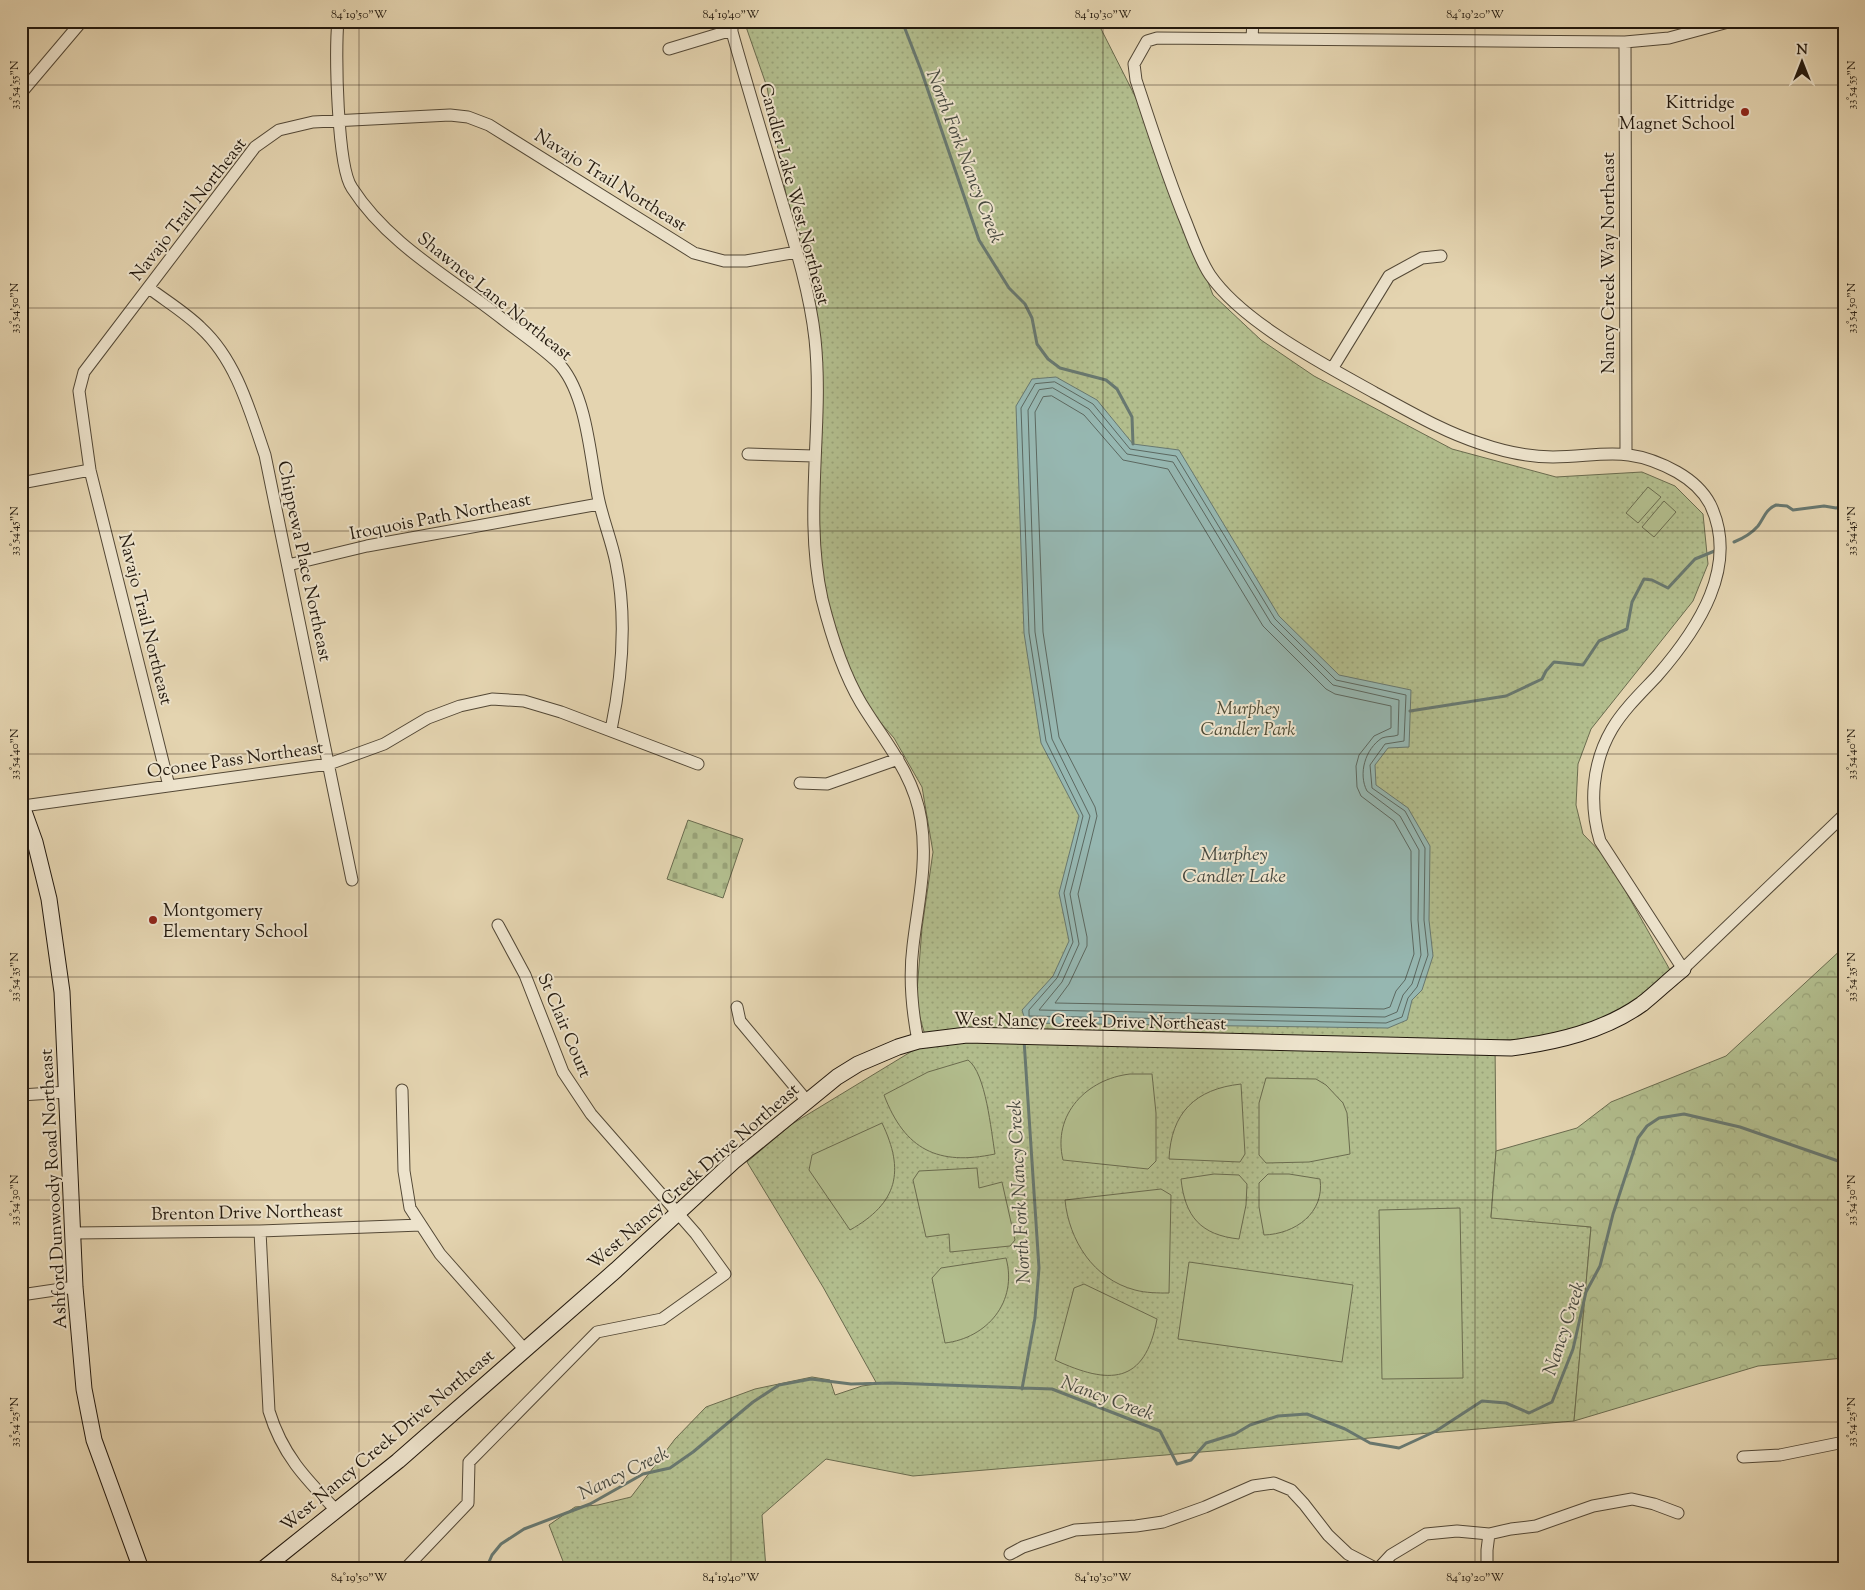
<svg xmlns="http://www.w3.org/2000/svg" width="1865" height="1590" viewBox="0 0 1865 1590" font-family="'Sorts Mill Goudy',serif">
	<style>
		.grass { fill: url(#grass-dots); stroke: #6a6b4e }
		.forest { fill: url(#forest-crowns); stroke: #6a6b4e }
		.cemetery { fill: url(#cemetery-stones); stroke: #6a6b4e }
		.pitch { fill: #b2bd8d; stroke: #6a6b4e }
		.water { fill: #96b7b1; stroke: #687870 }
		.lines { fill: none; stroke-linecap: round; stroke-linejoin: round }
		.shore { stroke: #5c6860; stroke-width: 1 }
		.stream { stroke: #687870; stroke-width: 3 }
		.street-casing { stroke: #534836; stroke-width: 13 }
		.secondary-casing { stroke: #23190e; stroke-width: 17 }
		.street { stroke: #ede3cc; stroke-width: 11 }
		.secondary { stroke: #ede3cc; stroke-width: 15 }
		.ticks { fill: none; stroke: #23190e; stroke-width: 1; stroke-opacity: 0.45 }
		.poi-dot { fill: #8f2418; stroke: #ede3cc; stroke-width: 2 }
		.labels { text-anchor: middle; stroke-width: 4; stroke-linejoin: round; paint-order: stroke }
		.poi-label { font-size: 18px; fill: #23190e; stroke: #ede3cc; text-anchor: end }
		.street-label { font-size: 18px; fill: #23190e; stroke: #ede3cc }
		.park-label { font-size: 18px; font-style: italic; fill: #4e4a34; stroke: #ede3cc }
		.water-label { font-size: 19px; font-style: italic; fill: #46483f; stroke: #ede3cc }
		.neatline { fill: none; stroke: #23190e; stroke-width: 2 }
		.ticks-label { font-size: 12px; text-anchor: middle; fill: #23190e }
	</style>
	<defs>
		<pattern id="grass-dots" width="8" height="8" patternUnits="userSpaceOnUse" patternTransform="scale(1.25)"><rect width="8" height="8" fill="#b2bd8d"/><path d="M2 2h.1M6 6h.1" fill="none" stroke="#99a278" stroke-width="1.8" stroke-linecap="round"/></pattern>
		<pattern id="forest-crowns" width="20" height="18" patternUnits="userSpaceOnUse" patternTransform="scale(1.25)"><rect width="20" height="18" fill="#b2bd8d"/><path d="M2 6a3 3 0 1 1 6 0M12 15a3 3 0 1 1 6 0" fill="none" stroke="#99a278"/></pattern>
		<pattern id="cemetery-stones" width="16" height="16" patternUnits="userSpaceOnUse" patternTransform="scale(1.25)"><rect width="16" height="16" fill="#b2bd8d"/><path d="M2 7V4a2 2 0 0 1 4 0v3zM10 15v-3a2 2 0 0 1 4 0v3z" fill="#99a278"/></pattern>
	</defs>
	<rect width="100%" height="100%" fill="#e4d4b0"/>
	<filter id="stains"><feTurbulence type="fractalNoise" baseFrequency=".004" numOctaves="4"/><feColorMatrix values="0 0 0 0 .2 0 0 0 0 .09 0 0 0 0 .02 0 0 0 .5 -.17"/></filter>
	<radialGradient id="worn" r=".72"><stop offset=".6" stop-color="#630" stop-opacity="0"/><stop offset="1" stop-color="#630" stop-opacity=".3"/></radialGradient>
	<!-- grass -->
	<path class="grass" d="M744,21H1097L1138,102L1213,295L1261,340L1314,376L1452,449L1556,477L1642,472L1675,486L1703,514L1708,564L1693,601L1591,729L1578,764L1576,805L1583,834L1608,860L1670,970C1640,1010 1574,1033 1526,1039C1516,1040 1505,1039 1495,1041L1496,1151L1491,1217L1591,1227L1574,1421L913,1476L826,1459L762,1515L766,1569H566L549,1525L575,1507L598,1505L631,1497L675,1439L706,1407L755,1389L812,1377L830,1380L835,1395L862,1386L877,1384L823,1287L747,1162L792,1124L927,1042L916,1004L922,928L933,852L922,787L894,738L851,689L824,602L818,548V412L805,302L767,87Z"/>
	<!-- forest -->
	<path class="forest" d="M1844,947V1358L1758,1366L1574,1421L1591,1227L1491,1218L1496,1151L1577,1128L1611,1102L1726,1056Z"/>
	<!-- cemetery -->
	<path class="cemetery" d="M688,820L743,839L723,898L667,879Z"/>
	<!-- pitch -->
	<path class="pitch" d="M1648,487L1661,497L1638,523L1626,513Z
		M1664,501L1676,512L1654,537L1642,527Z
		M968,1060C986,1073 991,1131 995,1154C938,1166 905,1150 884,1095L928,1072Z
		M1130,1074H1152L1156,1113V1161L1148,1169L1063,1160C1052,1114 1087,1079 1130,1074Z
		M1266,1078L1316,1079L1326,1085L1343,1103L1347,1113L1350,1154L1309,1162L1266,1163L1259,1155V1103Z
		M1241,1084L1245,1154L1240,1162L1169,1159C1171,1113 1195,1089 1241,1084Z
		M882,1123C905,1171 898,1203 850,1230L809,1170L812,1155Z
		M977,1168L979,1188L1002,1182L1015,1240L1010,1246L950,1252L949,1234L926,1237L913,1180L919,1171Z
		M1214,1174L1239,1175L1247,1184L1246,1205L1239,1239C1201,1235 1185,1217 1181,1179Z
		M1268,1174H1289L1320,1179C1325,1213 1295,1234 1264,1235L1259,1207V1183Z
		M1161,1189L1171,1195L1169,1293C1158,1293 1146,1293 1135,1290C1093,1279 1069,1240 1065,1200Z
		M1460,1208L1463,1378L1382,1379L1379,1210Z
		M1006,1258C1018,1302 987,1338 945,1343L932,1278L941,1268Z
		M1189,1262L1353,1285L1342,1362L1178,1339Z
		M1084,1284L1157,1319C1145,1385 1109,1385 1055,1360L1074,1288Z"/>
	<!-- water -->
	<path class="water" d="M1056,377L1097,400L1133,444L1179,450L1279,616L1339,675L1411,690L1409,747L1388,748L1375,765L1376,785L1408,808L1430,846L1429,920L1433,956L1422,990L1412,1000L1407,1020L1388,1028L1026,1023L1022,1010L1053,976L1069,941L1059,893L1079,816L1041,743L1024,633L1016,406L1032,379Z"/>
	<g class="lines">
		<!-- shore -->
		<path class="shore" d="M1055,382L1093,404L1130,449L1176,456L1275,619L1336,680L1406,695L1404,741L1385,744L1370,765L1372,788L1405,811L1425,848L1424,920L1428,955L1417,987L1408,998L1402,1017L1386,1023L1029,1016V1010L1057,978L1073,942L1064,893L1083,816L1046,741L1029,633L1021,408L1035,384Z
			M1053,388L1089,409L1127,454L1173,462L1271,623L1333,685L1399,700L1398,735C1393,737 1387,736 1382,738C1365,749 1358,774 1367,791L1400,816L1419,850L1418,920L1421,955L1412,984L1403,995L1397,1012L1385,1017L1039,1010L1062,982L1079,944L1070,894L1090,816L1052,739L1035,632L1028,410L1039,390Z
			M1052,396L1084,415L1123,460L1168,469L1263,626L1326,689L1335,694L1391,706V728L1374,736L1359,755L1356,766L1357,787L1361,796L1394,821L1411,851V920L1414,954L1405,980L1396,991L1390,1007L1384,1009L1055,1003L1069,984L1087,946V937L1078,894L1097,816L1095,807L1059,737L1043,632L1035,412L1043,397Z"/>
		<!-- stream -->
		<path class="stream" d="M902,21L921,70L979,240L1009,288L1025,304L1032,318L1037,344L1048,359L1060,368L1106,380L1117,389L1132,417L1133,444
			M1734,542C1744,538 1751,534 1758,526C1764,518 1766,509 1776,505L1787,506L1793,510L1824,506L1836,508L1844,506
			M1410,711L1506,696L1542,679L1546,671L1554,662L1583,665L1599,641L1627,629L1632,602L1644,579L1652,580L1668,588L1695,559L1717,550
			M1024,1032L1026,1023
			M1022,1389L1035,1318L1039,1268L1024,1040
			M486,1569L492,1555L501,1544L524,1529L590,1504L643,1474L670,1468L693,1452L753,1402L779,1385L811,1379L851,1384L892,1383L1052,1389L1160,1431L1177,1464L1191,1460L1206,1443L1235,1434L1250,1425L1278,1416L1307,1414L1345,1429L1370,1443L1399,1448L1436,1431L1482,1401L1506,1403L1529,1413L1552,1402L1573,1349L1586,1292L1600,1266L1613,1214L1638,1138L1647,1126L1659,1118L1684,1114L1740,1127L1844,1163"/>
		<!-- street casing -->
		<g class="street-casing">
			<path id="street" d="M338,21C335,50 337,167 352,188C388,244 449,277 500,317C516,330 548,351 561,366C586,396 590,453 597,491C601,516 611,538 616,563C627,617 622,677 611,730
				M729,21C746,83 765,144 783,205C796,248 810,294 815,339C824,425 803,513 822,599C831,635 842,671 861,703C884,741 914,774 921,820C928,863 918,903 913,946C909,977 912,1010 918,1041
				M1732,21L1669,38L1625,42L1157,38L1147,41L1134,64L1136,80C1152,128 1167,176 1186,222C1193,240 1200,260 1210,275C1243,323 1325,365 1375,393C1409,411 1442,431 1479,443C1502,451 1529,457 1553,457C1605,456 1628,445 1677,472C1691,480 1702,489 1710,504C1740,566 1698,629 1657,676C1641,693 1624,709 1612,729C1592,763 1589,804 1600,841L1683,969L1844,815
				M1252,38L1253,21
				M1625,42L1626,453
				M669,49L732,30
				M21,93L82,21
				M149,288C166,301 186,313 201,328C236,360 250,411 265,455L352,880
				M1332,369L1389,276L1422,258L1441,256
				M748,454L814,456
				M21,483L90,470
				M288,565L367,546L599,504
				M800,783L827,784L898,759
				M169,786L90,470L79,391L84,372L255,147L279,130L313,122L450,115L468,117L489,125L694,253L724,261H746L797,252
				M23,806L329,764L384,744L428,718L460,706L492,699L524,701L561,712L698,764
				M737,1007L740,1021L807,1101
				M402,1090L404,1171L410,1208L440,1254L525,1350
				M21,1095L67,1092
				M260,1231L269,1411C282,1454 305,1478 335,1509
				M73,1233L260,1231L421,1225
				M21,1295L75,1287
				M1743,1457L1780,1455L1844,1442
				M1010,1554L1023,1547L1075,1530L1136,1526L1163,1522L1205,1507L1253,1486L1274,1483L1291,1490L1304,1504L1328,1535L1348,1554L1377,1569
				M405,1569L468,1503L469,1462L597,1332L662,1319L725,1274L696,1234L591,1114L563,1072L525,975L498,925
				M1378,1569L1391,1555L1426,1534L1457,1531L1489,1534L1511,1529L1536,1526L1593,1506L1632,1499L1654,1504L1678,1513
				M1487,1569V1550L1489,1534"/>
		</g>
		<!-- secondary casing -->
		<g class="secondary-casing">
			<path id="secondary" d="M21,803L35,842L49,899L62,992L75,1287L84,1389L94,1440L141,1569
				M263,1569L398,1461L616,1270L733,1162L837,1077L858,1064L898,1047L918,1041L967,1035L1511,1048C1557,1042 1604,1031 1642,1004C1656,993 1669,980 1683,969"/>
		</g>
		<!-- street -->
		<use href="#street" class="street"/>
		<!-- secondary -->
		<use href="#secondary" class="secondary"/>
	</g>
	<!-- ticks -->
	<path class="ticks" d="M359,21V1569M731,21V1569M1103,21V1569M1475,21V1569M21,85H1844M21,308H1844M21,531H1844M21,754H1844M21,977H1844M21,1200H1844M21,1422H1844"/>
	<!-- markers -->
	<g class="poi-dot">
		<circle cx="1745" cy="112" r="5"/>
		<circle cx="153" cy="920" r="5"/>
	</g>
	<g class="labels">
		<!-- poi labels -->
		<g class="poi-label">
			<text x="1735" y="108">Kittridge<tspan x="1735" dy="21">Magnet School</tspan></text>
			<text x="163" y="916" text-anchor="start">Montgomery<tspan x="163" dy="21">Elementary School</tspan></text>
		</g>
		<!-- street labels -->
		<g class="street-label">
			<text transform="translate(611 180) rotate(32)" y="6">Navajo Trail Northeast</text>
			<text transform="translate(795 194) rotate(75)" y="6">Candler Lake West Northeast</text>
			<text transform="translate(188 209) rotate(-52)" y="6">Navajo Trail Northeast</text>
			<text transform="translate(1608 263) rotate(-90)" y="6">Nancy Creek Way Northeast</text>
			<text transform="translate(495 296) rotate(39)" y="6">Shawnee Lane Northeast</text>
			<text transform="translate(440 516) rotate(-11)" y="6">Iroquois Path Northeast</text>
			<text transform="translate(305 561) rotate(78)" y="6">Chippewa Place Northeast</text>
			<text transform="translate(146 619) rotate(76)" y="6">Navajo Trail Northeast</text>
			<text transform="translate(235 759) rotate(-8)" y="6">Oconee Pass Northeast</text>
			<text transform="translate(1090 1021) rotate(1)" y="6">West Nancy Creek Drive Northeast</text>
			<text transform="translate(565 1025) rotate(67)" y="6">St Clair Court</text>
			<text transform="translate(693 1176) rotate(-41)" y="6">West Nancy Creek Drive Northeast</text>
			<text transform="translate(53 1189) rotate(-93)" y="6">Ashford Dunwoody Road Northeast</text>
			<text transform="translate(247 1212) rotate(-1)" y="6">Brenton Drive Northeast</text>
			<text transform="translate(387 1440) rotate(-40)" y="6">West Nancy Creek Drive Northeast</text>
		</g>
		<!-- park labels -->
		<g class="park-label">
			<text x="1248" y="714">Murphey<tspan x="1248" dy="21">Candler Park</tspan></text>
		</g>
		<!-- water labels -->
		<g class="water-label">
			<text transform="translate(966 156) rotate(69)" y="7">North Fork Nancy Creek</text>
			<text x="1234" y="860">Murphey<tspan x="1234" dy="22">Candler Lake</tspan></text>
			<text transform="translate(1018 1192) rotate(-93)" y="7">North Fork Nancy Creek</text>
			<text transform="translate(1563 1328) rotate(-72)" y="7">Nancy Creek</text>
			<text transform="translate(1108 1397) rotate(20)" y="7">Nancy Creek</text>
			<text transform="translate(623 1472) rotate(-26)" y="7">Nancy Creek</text>
		</g>
	</g>
	<!-- margin -->
	<rect width="1865" height="1590" fill="none" stroke="#e4d4b0" stroke-width="55"/>
	<!-- north arrow -->
	<g transform="translate(1802 62)" stroke="#ede3cc" stroke-width="4" paint-order="stroke">
	<path d="M0-4L9 19L0 12L-9 19Z" fill="#23190e"/>
	<text y="-8" font-size="14" font-weight="bold" text-anchor="middle" fill="#23190e">N</text>
	</g>
	<rect x="28" y="28" width="1810" height="1534" class="neatline"/>
	<g class="ticks-label">
		<text x="359" y="18">84°19'50"W</text>
		<text x="731" y="18">84°19'40"W</text>
		<text x="1103" y="18">84°19'30"W</text>
		<text x="1475" y="18">84°19'20"W</text>
		<text transform="translate(14 85) rotate(-90)" y="4">33°54'55"N</text>
		<text transform="translate(1851 85) rotate(-90)" y="4">33°54'55"N</text>
		<text transform="translate(14 308) rotate(-90)" y="4">33°54'50"N</text>
		<text transform="translate(1851 308) rotate(-90)" y="4">33°54'50"N</text>
		<text transform="translate(14 531) rotate(-90)" y="4">33°54'45"N</text>
		<text transform="translate(1851 531) rotate(-90)" y="4">33°54'45"N</text>
		<text transform="translate(14 754) rotate(-90)" y="4">33°54'40"N</text>
		<text transform="translate(1851 754) rotate(-90)" y="4">33°54'40"N</text>
		<text transform="translate(14 977) rotate(-90)" y="4">33°54'35"N</text>
		<text transform="translate(1851 977) rotate(-90)" y="4">33°54'35"N</text>
		<text transform="translate(14 1200) rotate(-90)" y="4">33°54'30"N</text>
		<text transform="translate(1851 1200) rotate(-90)" y="4">33°54'30"N</text>
		<text transform="translate(14 1422) rotate(-90)" y="4">33°54'25"N</text>
		<text transform="translate(1851 1422) rotate(-90)" y="4">33°54'25"N</text>
		<text x="359" y="1581">84°19'50"W</text>
		<text x="731" y="1581">84°19'40"W</text>
		<text x="1103" y="1581">84°19'30"W</text>
		<text x="1475" y="1581">84°19'20"W</text>
	</g>
	<rect width="100%" height="100%" filter="url(#stains)"/>
	<rect width="100%" height="100%" fill="url(#worn)"/>
</svg>
